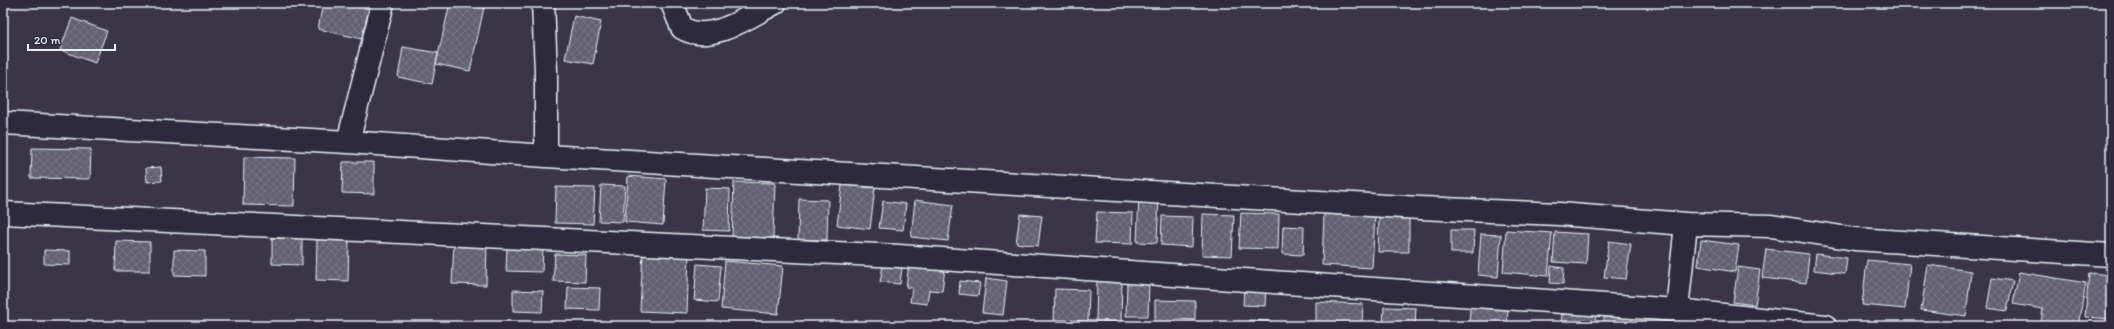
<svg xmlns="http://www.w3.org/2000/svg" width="2114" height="329" viewBox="0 0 2114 329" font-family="Itim,sans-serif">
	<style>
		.building { fill: url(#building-cross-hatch); stroke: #e8f1f8 }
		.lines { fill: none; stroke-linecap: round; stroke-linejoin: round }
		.minor-casing { stroke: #e8f1f8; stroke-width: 25 }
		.minor { stroke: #2f2a3d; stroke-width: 22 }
	</style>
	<defs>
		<pattern id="building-cross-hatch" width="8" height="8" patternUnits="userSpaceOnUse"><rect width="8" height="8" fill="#636171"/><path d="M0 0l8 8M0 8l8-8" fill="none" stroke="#797886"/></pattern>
	</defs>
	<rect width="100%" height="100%" fill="#3a3648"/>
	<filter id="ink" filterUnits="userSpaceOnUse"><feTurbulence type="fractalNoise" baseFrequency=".025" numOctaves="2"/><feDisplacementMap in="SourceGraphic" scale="8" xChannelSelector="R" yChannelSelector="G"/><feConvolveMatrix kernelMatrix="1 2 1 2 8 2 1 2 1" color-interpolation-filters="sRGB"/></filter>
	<g filter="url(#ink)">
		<!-- building -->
		<path class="building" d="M323,3H370L362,39L318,29Z
			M450,3H485L470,71L436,64Z
			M574,16L601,22L593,64L565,59Z
			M72,18L107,31L95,63L60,50Z
			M403,47L438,53L432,84L398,77Z
			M32,148L91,149L90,179L31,178Z
			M244,157L295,158L294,206L243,205Z
			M343,162H374V194L342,193Z
			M161,167L162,181L147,182L146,168Z
			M628,176L666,179L663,225L625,222Z
			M734,182L775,183L773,238L732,237Z
			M601,185L625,186L623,222L599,221Z
			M842,185L875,188L870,229L837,225Z
			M556,187L595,188L593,224L555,223Z
			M705,188L730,189L729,231L703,230Z
			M1139,195L1159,196L1157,243L1137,242Z
			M799,199L828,200L827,240H798Z
			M915,200L953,205L948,241L911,237Z
			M883,201L906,204L903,230L879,228Z
			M1097,212L1133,213L1132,244L1095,243Z
			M1241,213L1279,214L1278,249L1239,248Z
			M1020,214L1042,216L1038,246L1016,243Z
			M1203,214L1234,215L1232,256L1202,255Z
			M1324,214L1375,216L1372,268L1322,265Z
			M1162,216L1193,217L1192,247L1161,245Z
			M1379,217H1409V252H1378Z
			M1283,226L1304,227L1303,255L1282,254Z
			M1451,230H1474L1473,253H1451Z
			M1506,230L1552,233L1548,276L1503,272Z
			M1555,232L1588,234L1586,264L1553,262Z
			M1481,234L1501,235L1498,277L1478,275Z
			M272,238H302V265L272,264Z
			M317,239L349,240L348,281L316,280Z
			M1701,240L1739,245L1735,272L1698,266Z
			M116,241L150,242V271H115Z
			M1609,241L1631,244L1626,279L1604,277Z
			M454,242L487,243L486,285L452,284Z
			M507,245L543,246L542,272L506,271Z
			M1766,249L1809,254L1806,283L1762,278Z
			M44,250L70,251V265L44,264Z
			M174,250L205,251V276L174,275Z
			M643,251L689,253L687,313L640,311Z
			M555,254L586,255L585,282L553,281Z
			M1816,254L1847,258L1845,274L1814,270Z
			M1867,260L1910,264L1905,309L1862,305Z
			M725,261L783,266L778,314L721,309Z
			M697,264L721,266L718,302L694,300Z
			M909,264L945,268L942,291L929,290L927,304L910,302L912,288L906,287Z
			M883,265L902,267L900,284L880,282Z
			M1928,265L1971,271L1966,316L1921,310Z
			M1551,266L1564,268L1563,284L1550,283Z
			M1738,267L1760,270L1755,305L1733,302Z
			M2019,272L2086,283L2078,326H2060L2041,323L2043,309L2013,304Z
			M2089,273L2111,275V319L2085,317Z
			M986,278L1007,281L1003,315L982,313Z
			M1097,278L1122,279L1121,322L1096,321Z
			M1992,278L2013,281L2007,311L1987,308Z
			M960,281L980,283L978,296L959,294Z
			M1127,282H1149L1148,316H1126Z
			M1244,286L1266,287L1265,306L1243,305Z
			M568,287L600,288L599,310L567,309Z
			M1055,289L1089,290L1088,321L1054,320Z
			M513,290L543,291L542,312L513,311Z
			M1155,300L1195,301V320L1176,319L1175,326H1155Z
			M1316,302L1363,304L1362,324L1316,322Z
			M1384,307L1416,308L1415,326H1383Z
			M1470,307L1508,308L1507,326H1469Z
			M1562,314L1596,315L1595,326H1561Z
			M1686,315L1727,326H1684Z
			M1604,317L1632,318V326H1604Z
			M1249,320L1268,321V326H1249Z"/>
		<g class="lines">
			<!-- minor casing -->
			<g class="minor-casing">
				<path id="minor" d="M543,3L546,71V156
					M672,3L682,28C711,45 749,16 775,3
					M3,123L348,142L546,156L1420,208L1559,214L1686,224L1677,310
					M348,142L383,3
					M3,213L899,256L1677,310L1825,326
					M1686,224L1771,226L1855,239L2111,255"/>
			</g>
			<!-- minor -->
			<use href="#minor" class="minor"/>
		</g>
	</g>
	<!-- margin -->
	<rect width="2114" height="329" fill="none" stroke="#2f2a3d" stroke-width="16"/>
	<rect x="8" y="8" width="2098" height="313" fill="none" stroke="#e8f1f8" stroke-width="1.5" filter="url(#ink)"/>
	<!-- scale -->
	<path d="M28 44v6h87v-6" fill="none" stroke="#e8f1f8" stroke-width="2"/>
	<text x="34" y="44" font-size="12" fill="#e8f1f8" stroke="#2f2a3d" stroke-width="3" paint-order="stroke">20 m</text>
</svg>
